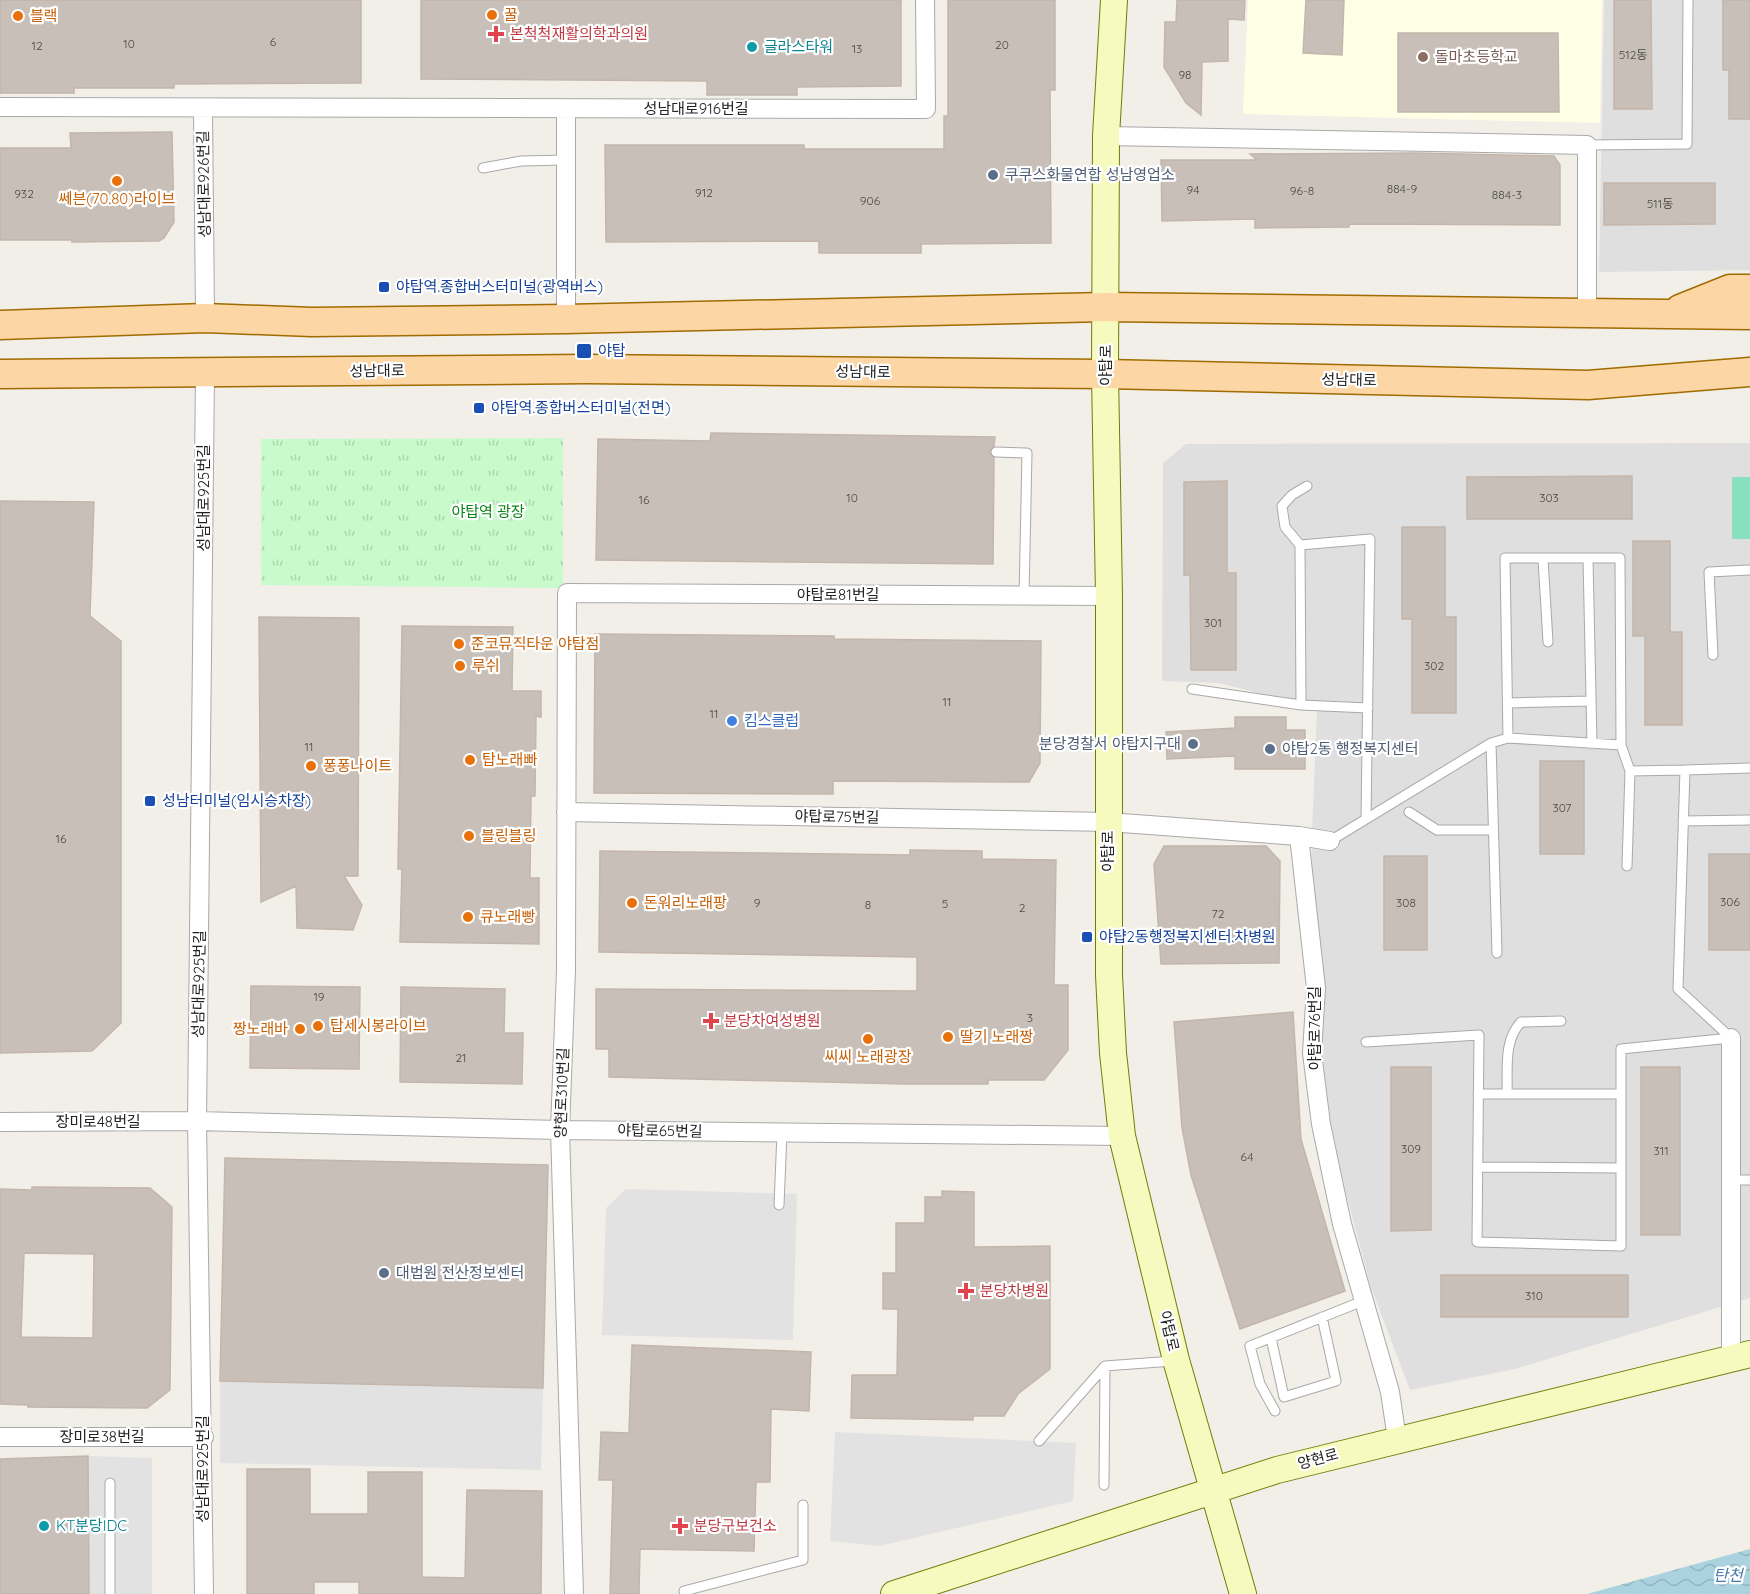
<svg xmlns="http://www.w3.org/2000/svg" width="1750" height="1594" viewBox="0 0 1750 1594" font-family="Quicksand,'Noto Sans KR',sans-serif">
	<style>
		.residential { fill: #e0dfdf }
		.education { fill: #ffffe5 }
		.park { fill: url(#park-tufts) }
		.pitch { fill: #88e0be }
		.parking { fill: #e2e2e2 }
		.water { fill: url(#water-waves) }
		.building { fill: #c7bfb8; stroke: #c4b6ab; stroke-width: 1.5; fill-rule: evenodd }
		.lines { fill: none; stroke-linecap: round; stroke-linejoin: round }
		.lane-casing { stroke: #a9a9a9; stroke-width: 11 }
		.street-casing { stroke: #a9a9a9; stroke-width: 20 }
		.secondary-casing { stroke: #707d05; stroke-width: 28 }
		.primary-casing { stroke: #a06b00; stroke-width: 31 }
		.lane { stroke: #fff; stroke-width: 9 }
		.street { stroke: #fff; stroke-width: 18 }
		.secondary { stroke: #f7fabf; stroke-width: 26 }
		.primary { stroke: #fcd6a4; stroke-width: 28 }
		.food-dot { fill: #e8710a; stroke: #fff; stroke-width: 2 }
		.health-dot { fill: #e0444e; stroke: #fff; stroke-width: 2 }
		.culture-dot { fill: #0f9aa8; stroke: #fff; stroke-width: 2 }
		.education-dot { fill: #8d6e63; stroke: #fff; stroke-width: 2 }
		.service-dot { fill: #5c6f8a; stroke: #fff; stroke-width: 2 }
		.transit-dot { fill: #1a4fb4; stroke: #fff; stroke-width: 2 }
		.shop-dot { fill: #3f7fe0; stroke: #fff; stroke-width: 2 }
		.labels { text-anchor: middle; stroke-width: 4.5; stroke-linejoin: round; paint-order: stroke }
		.number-label { font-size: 12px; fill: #4b4948 }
		.food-label { font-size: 15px; fill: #c56008; stroke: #fff; text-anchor: start }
		.health-label { font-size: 15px; fill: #be3a42; stroke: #fff; text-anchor: start }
		.culture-label { font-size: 15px; fill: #0d838f; stroke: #fff; text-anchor: start }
		.education-label { font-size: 15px; fill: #785e54; stroke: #fff; text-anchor: start }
		.street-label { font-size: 15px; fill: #222; stroke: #fff }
		.service-label { font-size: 15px; fill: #4e5e75; stroke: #fff; text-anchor: start }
		.transit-label { font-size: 15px; fill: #164399; stroke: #fff; text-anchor: start }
		.park-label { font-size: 15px; fill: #0c8416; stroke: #fff }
		.shop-label { font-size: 15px; fill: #366cbe; stroke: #fff; text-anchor: start }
		.water-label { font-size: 16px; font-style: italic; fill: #4a7aab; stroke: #fff }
	</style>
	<defs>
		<pattern id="park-tufts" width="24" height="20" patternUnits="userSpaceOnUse" patternTransform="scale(1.5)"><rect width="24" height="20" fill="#c8facc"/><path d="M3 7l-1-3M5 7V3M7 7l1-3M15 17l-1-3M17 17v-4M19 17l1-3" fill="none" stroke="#acd6af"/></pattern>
		<pattern id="water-waves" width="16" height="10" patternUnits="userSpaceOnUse" patternTransform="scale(1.5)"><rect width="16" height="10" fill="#aad3df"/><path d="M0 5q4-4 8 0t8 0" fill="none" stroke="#92b5bf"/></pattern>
	</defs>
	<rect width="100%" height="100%" fill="#f2efe9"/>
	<!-- residential -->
	<path class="residential" d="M1604,0H1750V270L1599,272Z
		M1750,443V1298L1515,1369L1410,1390L1371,1287L1347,1197L1322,1082L1310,992L1312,834L1317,708L1219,683L1162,681L1163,463L1186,444Z"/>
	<!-- education -->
	<path class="education" d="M1248,0H1602L1600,123L1243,114Z"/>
	<!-- park -->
	<path class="park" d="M563,438V588L261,585V439Z"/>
	<!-- pitch -->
	<path class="pitch" d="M1732,477H1750V539H1732Z"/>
	<!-- parking -->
	<path class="parking" d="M626,1189L797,1194L793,1340L602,1335L606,1208Z
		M220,1381L543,1388L541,1470L220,1463Z
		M835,1432L1076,1443L1073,1501L879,1546L830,1541Z
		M88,1456L152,1458V1594H89Z"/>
	<!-- water -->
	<path class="water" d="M1750,1549V1594H1587Z"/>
	<!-- building -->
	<path class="building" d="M0,0H361V83L174,84V88H74V93H0Z
		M421,0H901V86L797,87V95H707V81L421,79Z
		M948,0H1055V90H1050L1051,243L921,244V253H819V241L606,242L605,145H804V149H944V116H948Z
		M1177,0H1245L1244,20L1228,19V61L1202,62L1201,115L1186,103L1164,67L1165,22H1176Z
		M1306,0H1344L1342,55L1303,53Z
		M1614,0H1651L1652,109H1614Z
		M1723,0H1750V119H1729V70H1723Z
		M1398,33H1558L1559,112H1398Z
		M172,132L174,222L164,238L159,241L72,242V240H0V148H71L70,133Z
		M1416,153L1554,156L1560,165V225L1349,224V227L1255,228V219L1162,221L1161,160H1257L1250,154Z
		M1604,183H1715V224L1604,225Z
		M711,433L995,437L994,446L989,452L994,458L993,564L596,560L598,439L710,441Z
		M1632,476V519H1467V477Z
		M1227,481V573H1236V670H1191L1190,575H1184V482Z
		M0,501L94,502L90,616L121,641V1023L92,1051L0,1053Z
		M1402,527H1445V617H1456V713H1412V619H1402Z
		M1633,541H1670V632H1682V725H1645V636H1633Z
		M259,617L359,618L358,876H344L362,905L353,930L297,928L296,886L261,902Z
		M402,626L513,627L512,691H541V717L536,716L535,796H531L530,878H539V944L400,942L402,869H398Z
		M595,634L834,636V639L1041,641L1040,763L1029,782L833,781V794L594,793Z
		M1235,717H1286V730H1305V769H1235V756L1167,759L1166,732L1235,728Z
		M1540,761H1584V854H1540Z
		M1164,846H1266L1280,861L1279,963L1161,964L1154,864Z
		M910,850L982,851V859L1056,860L1054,985H1068V1050L1044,1080H988V1084H906L609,1077V1049H596V989L917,991V957L599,952L600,851L910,855Z
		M1709,854H1750V950H1709Z
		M1384,856H1427V950H1384Z
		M251,986L360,987L359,1069L250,1068Z
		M401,987L505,989L504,1033H523L522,1084L400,1082Z
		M1293,1012L1301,1139L1345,1291L1240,1329L1191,1175L1182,1128L1174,1022Z
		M1391,1067H1431V1230L1391,1231Z
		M1641,1067H1680V1235H1641Z
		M225,1158L548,1165L543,1388L220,1381Z
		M32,1187L150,1188L172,1207L170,1390L147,1408L28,1407V1405L0,1404V1189L32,1190ZM24,1253L94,1254L93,1338L21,1337Z
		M942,1191L974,1192V1247L1050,1246V1369L1018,1394L1004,1416H973V1420L851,1418L852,1375H897L898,1309H883V1273H896V1223H925V1197H942Z
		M1441,1275H1628V1317H1441Z
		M632,1345L811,1352L809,1411L771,1409L770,1482H756L754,1551L640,1549L639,1594H610L613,1480H599L601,1432L629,1433Z
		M88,1456L89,1594H0V1459Z
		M247,1469H310V1514H368V1472H422V1577L465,1578L467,1490L542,1491L541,1594H359V1582H314V1594H247Z"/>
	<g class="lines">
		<!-- lane casing -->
		<g class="lane-casing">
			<path id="lane" d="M1587,145L1687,144L1688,0
				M483,168L521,161L565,160
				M996,452L1027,453L1024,597
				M1300,545L1285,527L1282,506L1292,495L1307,486
				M1588,558L1592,744
				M1543,559L1548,642
				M1713,655L1709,572L1750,570
				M1192,689L1301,705
				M1508,703L1591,701
				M1621,745L1508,738L1505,558H1620L1621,745L1630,771L1685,770L1678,989L1731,1038
				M1685,770L1750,768
				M1409,812L1437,830H1493
				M1366,819L1370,539L1300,545L1301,705L1368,708
				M1683,821L1750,820
				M1330,841L1491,743
				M1627,866L1630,771
				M1497,953L1491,743L1508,738
				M1366,1042L1479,1035L1477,1242L1621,1246V1049L1731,1038
				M1478,1094H1621
				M1507,1094C1508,1070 1503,1041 1521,1022L1561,1021
				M1478,1167L1621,1168
				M1731,1180H1750
				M779,1205L782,1133
				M1271,1338L1284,1397L1336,1381L1322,1317
				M1275,1411L1260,1384L1250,1346L1363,1301
				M1039,1441L1105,1366
				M1104,1485L1105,1366L1173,1361
				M110,1594V1483
				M685,1594L684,1591L803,1560V1505"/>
		</g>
		<!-- street casing -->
		<g class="street-casing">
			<path id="street" d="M0,107L926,109L925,0
				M203,109L205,318
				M566,109V319
				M1106,136L1587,145V315
				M566,812L1108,822L1299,836L1330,841
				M1299,836L1316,988L1312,1053L1321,1124L1342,1224L1390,1392L1397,1439
				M1731,1038V1359
				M0,1122L197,1121L560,1130L1122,1136
				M0,1437H204
				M204,1594L197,1121L205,373
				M574,1594L560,1130L566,970L567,593L1109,596"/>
		</g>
		<!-- secondary casing -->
		<g class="secondary-casing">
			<path id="secondary" d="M1114,0L1106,136L1105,374L1109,596V975L1113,1053L1122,1136L1176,1360L1243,1594
				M894,1594L1277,1470L1750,1354"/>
		</g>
		<!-- primary casing -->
		<g class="primary-casing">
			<path id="primary" d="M1680,309L1730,289H1750
				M0,325L205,318L312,322L566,319L1106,307L1750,315
				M0,374L585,369L1105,374L1588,385L1750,372"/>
		</g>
		<!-- lane -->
		<use href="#lane" class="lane"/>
		<!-- street -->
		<use href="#street" class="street"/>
		<!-- secondary -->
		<use href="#secondary" class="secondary"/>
		<!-- primary -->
		<use href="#primary" class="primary"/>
	</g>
	<!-- markers -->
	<g class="food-dot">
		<circle cx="492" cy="15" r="6"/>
		<circle cx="18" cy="16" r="6"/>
		<circle cx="117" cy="181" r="6"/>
		<circle cx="459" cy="644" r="6"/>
		<circle cx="460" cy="666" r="6"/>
		<circle cx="470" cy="760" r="6"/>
		<circle cx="311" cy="766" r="6"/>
		<circle cx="469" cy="836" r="6"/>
		<circle cx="632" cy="903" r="6"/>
		<circle cx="468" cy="917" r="6"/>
		<circle cx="318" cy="1026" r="6"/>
		<circle cx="300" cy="1029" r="6"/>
		<circle cx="948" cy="1037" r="6"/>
		<circle cx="868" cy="1039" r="6"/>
	</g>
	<g class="health-dot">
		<path d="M493 25h6v6h6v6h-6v6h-6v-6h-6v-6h6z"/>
		<path d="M708 1012h6v6h6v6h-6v6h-6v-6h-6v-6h6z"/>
		<path d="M963 1282h6v6h6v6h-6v6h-6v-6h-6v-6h6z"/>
		<path d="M677 1517h6v6h6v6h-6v6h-6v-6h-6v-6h6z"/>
	</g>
	<g class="culture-dot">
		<circle cx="752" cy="47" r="6"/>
		<circle cx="44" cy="1526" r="6"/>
	</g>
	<circle class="education-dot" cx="1423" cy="57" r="6"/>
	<g class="service-dot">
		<circle cx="993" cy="175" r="6"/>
		<circle cx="1193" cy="744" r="6"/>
		<circle cx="1270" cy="749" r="6"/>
		<circle cx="384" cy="1273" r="6"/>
	</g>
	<g class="transit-dot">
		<rect x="378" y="281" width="12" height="12" rx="3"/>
		<rect x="576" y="343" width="16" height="16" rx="3"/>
		<rect x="473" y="402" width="12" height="12" rx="3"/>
		<rect x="144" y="795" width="12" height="12" rx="3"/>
		<rect x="1081" y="931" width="12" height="12" rx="3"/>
	</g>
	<circle class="shop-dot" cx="732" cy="721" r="6"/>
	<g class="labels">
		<!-- number labels -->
		<g class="number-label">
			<text x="273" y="46">6</text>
			<text x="129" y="48">10</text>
			<text x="1002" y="49">20</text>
			<text x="37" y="50">12</text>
			<text x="857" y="53">13</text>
			<text x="1633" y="59">512동</text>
			<text x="1185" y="79">98</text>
			<text x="1402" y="193">884-9</text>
			<text x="1193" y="194">94</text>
			<text x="1302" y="195">96-8</text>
			<text x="704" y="197">912</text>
			<text x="24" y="198">932</text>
			<text x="1507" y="199">884-3</text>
			<text x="870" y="205">906</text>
			<text x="1660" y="208">511동</text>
			<text x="852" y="502">10</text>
			<text x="1549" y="502">303</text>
			<text x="644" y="504">16</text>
			<text x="1213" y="627">301</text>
			<text x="1434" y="670">302</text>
			<text x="947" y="706">11</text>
			<text x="714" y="718">11</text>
			<text x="309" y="751">11</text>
			<text x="1562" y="812">307</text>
			<text x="61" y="843">16</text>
			<text x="1730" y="906">306</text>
			<text x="757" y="907">9</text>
			<text x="1406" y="907">308</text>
			<text x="945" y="908">5</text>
			<text x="868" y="909">8</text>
			<text x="1022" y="912">2</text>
			<text x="1218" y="918">72</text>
			<text x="319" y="1001">19</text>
			<text x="1030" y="1022">3</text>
			<text x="461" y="1062">21</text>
			<text x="1411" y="1153">309</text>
			<text x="1661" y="1155">311</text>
			<text x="1247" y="1161">64</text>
			<text x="1534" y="1300">310</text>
		</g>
		<!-- food labels -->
		<g class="food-label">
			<text x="504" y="20">꿀</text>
			<text x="30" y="21">블랙</text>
			<text x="117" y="204" text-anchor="middle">쎄븐(70.80)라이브</text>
			<text x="471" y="649">준코뮤직타운 야탑점</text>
			<text x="472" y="671">루쉬</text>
			<text x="482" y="765">탑노래빠</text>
			<text x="323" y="771">퐁퐁나이트</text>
			<text x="481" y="841">블링블링</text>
			<text x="644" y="908">돈워리노래팡</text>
			<text x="480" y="922">큐노래빵</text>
			<text x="330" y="1031">탑세시봉라이브</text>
			<text x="288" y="1034" text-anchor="end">짱노래바</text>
			<text x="960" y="1042">딸기 노래짱</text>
			<text x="868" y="1062" text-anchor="middle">씨씨 노래광장</text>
		</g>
		<!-- health labels -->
		<g class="health-label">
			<text x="510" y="39">본척척재활의학과의원</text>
			<text x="724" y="1026">분당차여성병원</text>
			<text x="980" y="1296">분당차병원</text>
			<text x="694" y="1531">분당구보건소</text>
		</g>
		<!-- culture labels -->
		<g class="culture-label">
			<text x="764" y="52">글라스타워</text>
			<text x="56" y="1531">KT분당IDC</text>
		</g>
		<!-- education labels -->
		<g class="education-label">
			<text x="1435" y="62">돌마초등학교</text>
		</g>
		<!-- street labels -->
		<g class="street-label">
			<text x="696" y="114">성남대로916번길</text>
			<text transform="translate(204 184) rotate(-91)" y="5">성남대로926번길</text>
			<text transform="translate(1106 365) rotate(-90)" y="5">야탑로</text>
			<text transform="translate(377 371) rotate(-1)" y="5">성남대로</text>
			<text transform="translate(863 372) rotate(1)" y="5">성남대로</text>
			<text transform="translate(1349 380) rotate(1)" y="5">성남대로</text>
			<text transform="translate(204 498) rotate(-90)" y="5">성남대로925번길</text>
			<text x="838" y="600">야탑로81번길</text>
			<text transform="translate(837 817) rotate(1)" y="5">야탑로75번길</text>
			<text transform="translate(1108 851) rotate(-90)" y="5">야탑로</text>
			<text transform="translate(199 984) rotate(-89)" y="5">성남대로925번길</text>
			<text transform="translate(1315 1028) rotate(-90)" y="5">야탑로76번길</text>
			<text transform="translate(562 1093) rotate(-88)" y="5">양현로310번길</text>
			<text x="98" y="1127">장미로48번길</text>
			<text transform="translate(660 1131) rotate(1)" y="5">야탑로65번길</text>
			<text transform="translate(1169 1331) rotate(77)" y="5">야탑로</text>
			<text x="102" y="1442">장미로38번길</text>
			<text transform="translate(1318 1459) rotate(-15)" y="5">양현로</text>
			<text transform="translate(203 1469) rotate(-90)" y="5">성남대로925번길</text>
		</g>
		<!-- service labels -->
		<g class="service-label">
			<text x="1005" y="180">쿠쿠스화물연합 성남영업소</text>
			<text x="1181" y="749" text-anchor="end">분당경찰서 야탑지구대</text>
			<text x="1282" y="754">야탑2동 행정복지센터</text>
			<text x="396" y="1278">대법원 전산정보센터</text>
		</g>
		<!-- transit labels -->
		<g class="transit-label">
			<text x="396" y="292">야탑역.종합버스터미널(광역버스)</text>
			<text x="598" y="356">야탑</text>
			<text x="491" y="413">야탑역.종합버스터미널(전면)</text>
			<text x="162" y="806">성남터미널(임시승차장)</text>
			<text x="1099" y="942">야턉2동행정복지센터.차병원</text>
		</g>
		<!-- park labels -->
		<g class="park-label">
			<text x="488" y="517">야탑역 광장</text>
		</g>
		<!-- shop labels -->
		<g class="shop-label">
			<text x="744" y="726">킴스클럽</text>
		</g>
		<!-- water labels -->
		<g class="water-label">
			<text x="1728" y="1581">탄천</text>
		</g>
	</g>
</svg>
